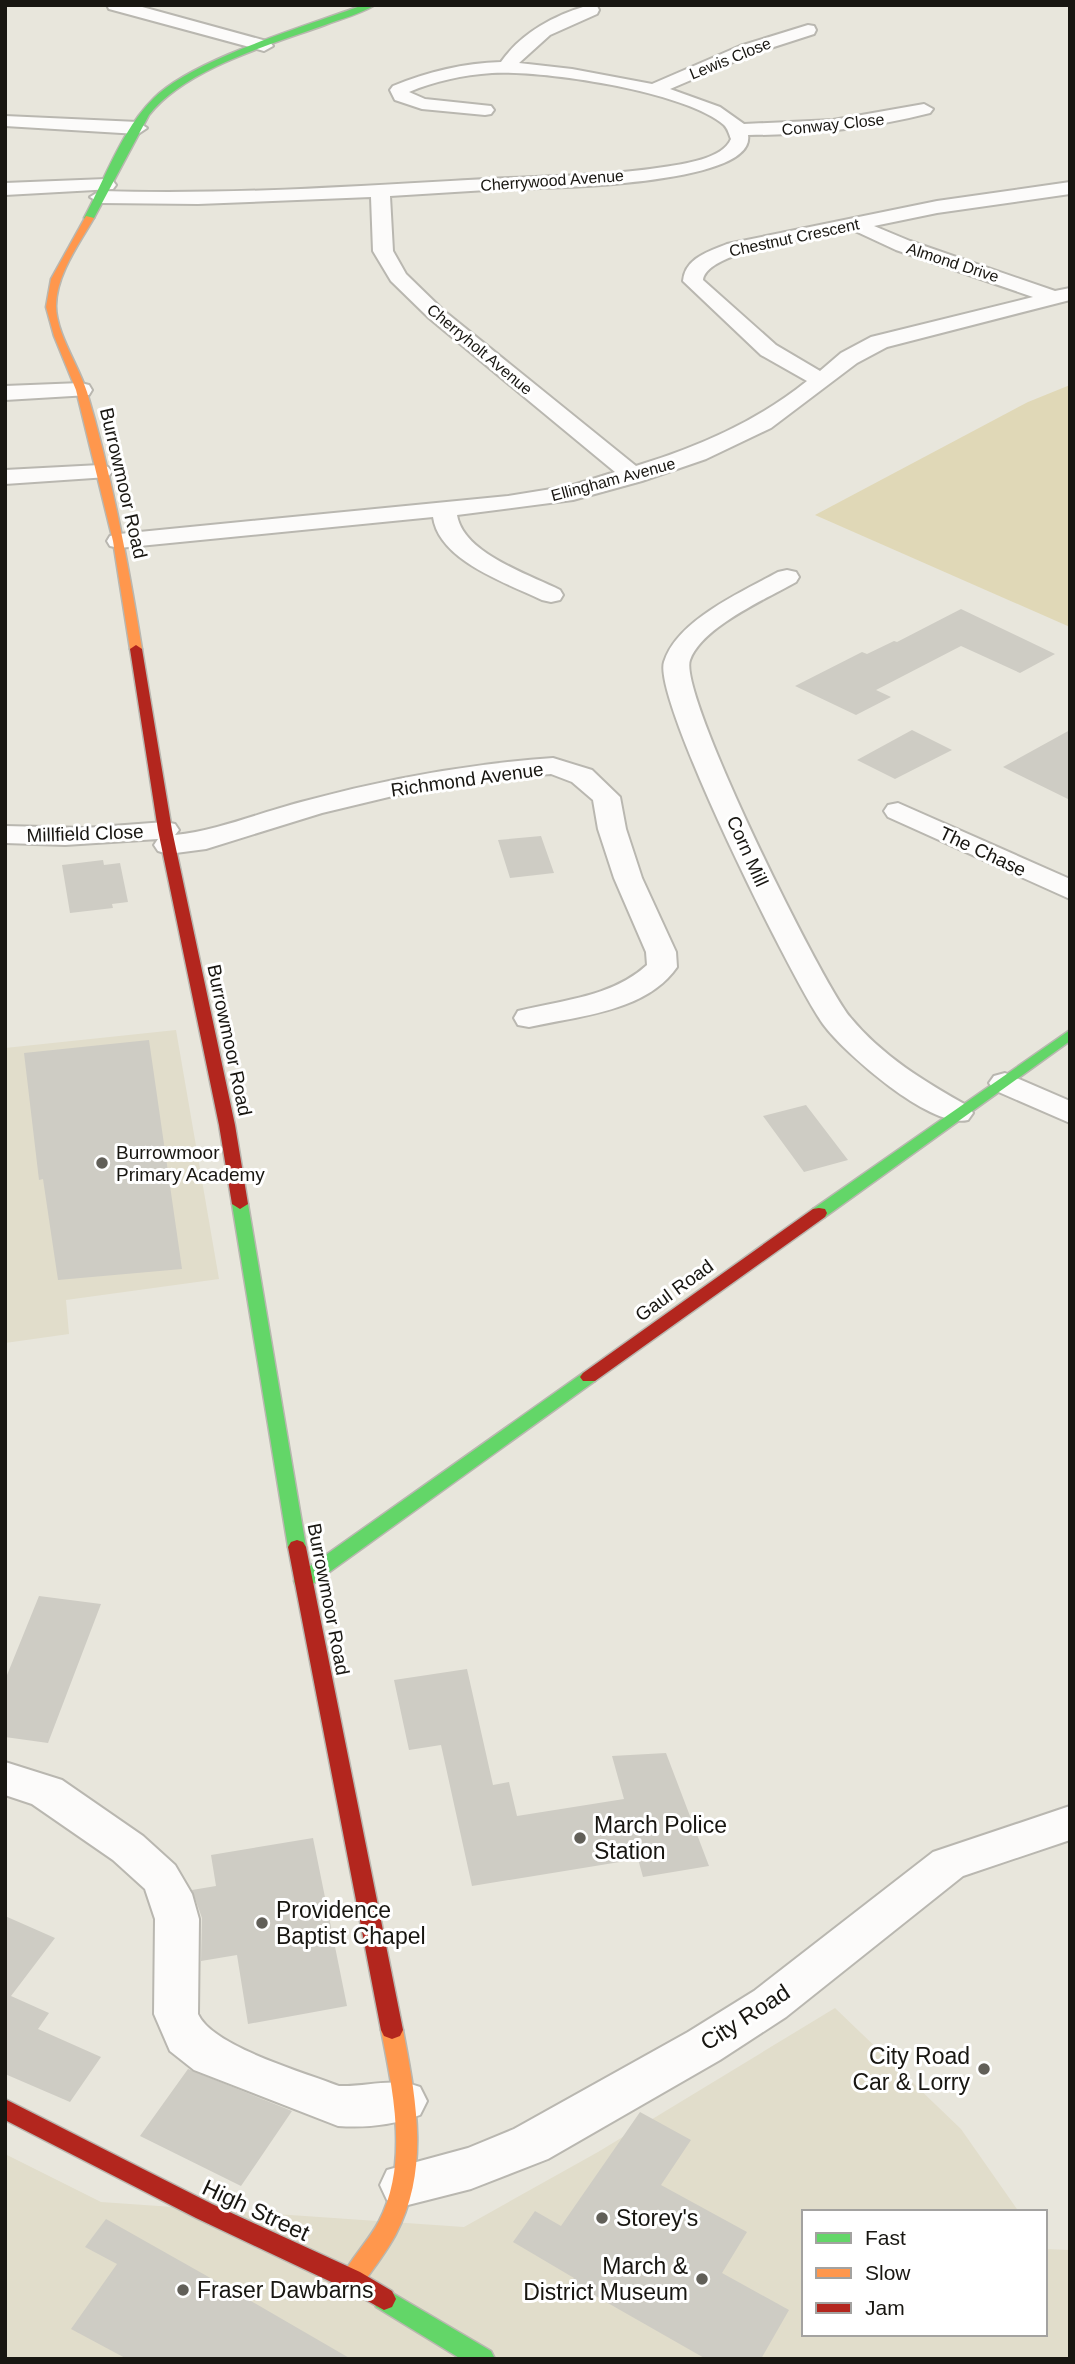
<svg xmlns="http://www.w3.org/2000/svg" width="1075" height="2364" viewBox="0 0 1075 2364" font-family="Arial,sans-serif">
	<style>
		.built { fill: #e1ddcb }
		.green { fill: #e0d8b7 }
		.building { fill: #ceccc4 }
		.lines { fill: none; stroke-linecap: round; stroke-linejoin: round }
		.street-casing { stroke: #b9b7b0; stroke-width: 4 }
		.fast-casing { stroke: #b9b7b0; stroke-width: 3 }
		.slow-casing { stroke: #b9b7b0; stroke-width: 3 }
		.jam-casing { stroke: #b9b7b0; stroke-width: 3 }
		.street { fill: #fcfbfa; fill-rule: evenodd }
		.fast { fill: #63d668; fill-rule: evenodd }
		.slow { fill: #ff974d; fill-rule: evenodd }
		.jam { fill: #b3261e; fill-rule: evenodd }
		.poi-dot { fill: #615f58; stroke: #fff; stroke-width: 2.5 }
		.labels { text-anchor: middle; stroke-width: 6; stroke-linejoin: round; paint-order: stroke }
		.far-street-label { font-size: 16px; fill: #181611; stroke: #fff }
		.street-label { font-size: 19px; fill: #181611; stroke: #fff }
		.poi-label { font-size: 19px; fill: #181611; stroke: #fff; text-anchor: start }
		.near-poi-label { font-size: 23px; fill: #181611; stroke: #fff; text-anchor: start }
		.near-street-label { font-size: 23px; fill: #181611; stroke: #fff }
	</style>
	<rect width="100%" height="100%" fill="#e8e6dc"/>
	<!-- built -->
	<path class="built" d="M176,1030L219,1279L66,1300L69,1334L5,1343V1048Z
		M835,2008L961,2129L1019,2212H804V2334H1045V2249L1070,2250V2359H5V2154L101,2202L464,2227L598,2152Z"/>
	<!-- green -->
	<path class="green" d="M1070,385V627L815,515L1028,402Z"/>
	<!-- building -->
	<path class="building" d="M961,609L1055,654L1020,673L961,646L876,690L891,697L856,715L795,686L862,652L867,654L894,641L897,642Z
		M912,730L952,750L895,779L857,760Z
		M1070,730V800L1003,767Z
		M541,836L554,873L510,878L498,840Z
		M103,860L104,865L120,863L128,902L112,904L113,908L70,913L62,865Z
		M149,1040L182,1269L58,1280L43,1179L39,1180L24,1053Z
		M806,1105L848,1160L804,1172L763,1116Z
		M39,1596L101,1604L48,1743L5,1737V1680Z
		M467,1669L493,1785L509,1782L517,1816L624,1799L612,1756L666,1753L709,1866L643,1877L638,1859L472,1886L441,1745L409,1750L394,1680Z
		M313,1838L347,2006L248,2024L237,1955L201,1961L202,1918L192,1890L216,1886L211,1855Z
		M5,1916L55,1938L11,1996L49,2013L38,2029L101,2057L70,2102L5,2074Z
		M188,2069L292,2111L241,2186L140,2136Z
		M640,2112L691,2140L661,2185L747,2232L722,2273L789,2310L761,2359H706L571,2282L574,2278L513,2242L535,2211L561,2226Z
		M106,2219L237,2293L351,2359H127L71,2329L117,2264L85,2247Z"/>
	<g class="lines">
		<!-- street casing -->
		<g class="street-casing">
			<path id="street" d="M107,5H135L270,42L273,46L264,51L109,9Z
				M590,5L597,6L599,10L597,14L550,35L519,63L572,69L652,84L740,46L808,25L814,26L816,30L814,34L752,54L670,89L720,107L744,124L833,120L924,104L933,109L930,113C870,128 810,135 748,135C757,187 537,188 503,189C465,191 428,194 390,196L393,251L406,274L443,310L636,466C698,447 756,422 807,381L761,355L683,281C685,258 708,252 727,244L937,201L1070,182V194L937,213L874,226L910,241L1055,291L1070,288V300L887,347L857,363L771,428L706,459L642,481L573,500L457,515C463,553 528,574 560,590L563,595L560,600L551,602L542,600C507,583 439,561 433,517L119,548L110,546L107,541L110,536L119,534L508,496L570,486L615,472L429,318L391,281L373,251L371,197L198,204L100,203L90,197L100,191C223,195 345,187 468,180C533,176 600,177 664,167C683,164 723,159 731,139C729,134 728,129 724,125C685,91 543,70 492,73C463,75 435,81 409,92L425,99L491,106L494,110L491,114L485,115L422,109L395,100L390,90L393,86C427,72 464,63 501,62C521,33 556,14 590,5ZM853,230L896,250L1033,297L871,337L841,353L820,371L776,345L703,280C706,250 825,235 853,230Z
				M5,116L138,122L147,128L138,134L5,126Z
				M106,179L113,181L116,185L113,189L5,195V183Z
				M81,383L89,385L92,390L89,395L5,400V386Z
				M100,465L108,467L112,472L108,477L5,484V470Z
				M787,570L796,572L799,577L796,582C766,599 702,627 690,660C678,694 820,980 850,1017C882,1056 925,1082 968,1106L973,1113L968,1120C931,1129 845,1054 823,1024C793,982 652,699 664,662C677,620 742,592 778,572Z
				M553,758L592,770L620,797L626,829L642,878L676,952L677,967C646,1012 578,1016 529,1027L518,1025L514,1018L518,1011C562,1000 612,997 647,965L646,952L614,878L598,829L593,800L572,782L551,774L511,777L397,795L322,813L206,849L168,854L158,851L154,845L158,839L65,845L5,843V826L85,828L165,822L175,824L179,830L175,835C220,830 261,812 305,801C386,779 469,764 553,758Z
				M898,803L1070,879V899L888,817L884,811L888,805Z
				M1005,1073L1070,1101V1123L994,1090L989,1083L994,1076Z
				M5,1762L62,1780L143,1836L175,1865L192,1894L199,1919L198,2014C213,2047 304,2072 339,2086C368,2087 393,2077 420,2087L427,2101L420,2115C394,2125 366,2128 338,2126L194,2070L170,2051L154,2014L155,1919L145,1889L113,1860L32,1804L5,1795Z
				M1070,1806V1840L963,1876L786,2017L720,2060L548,2159L471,2189L404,2206L387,2200L380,2185L387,2170L468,2148L514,2129L688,2032L754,1991L933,1852Z"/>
		</g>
		<!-- fast casing -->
		<g class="fast-casing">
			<path id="fast" d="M363,5H375C360,14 341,19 325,25C270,45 186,68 149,115L94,218L86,220L84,218C105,179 122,129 154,98C195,58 307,26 363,5Z
				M1070,1030V1041L825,1217H813L811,1213L813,1209Z
				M240,1199L248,1204L306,1547L303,1552H291L288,1547L232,1204Z
				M589,1371L595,1373L598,1377L595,1381L310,1586L303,1588L296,1586L294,1581L296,1576L583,1373Z
				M384,2288L491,2351L495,2359H461L376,2307L372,2299L376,2291Z"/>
		</g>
		<!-- slow casing -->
		<g class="slow-casing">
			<path id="slow" d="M86,216L94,218C79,244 56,275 56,306C56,333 79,366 87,392C112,476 128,562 142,649L136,653L130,649L113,541L76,390L54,336L46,307L51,279Z
				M392,2021L400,2024L403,2030C416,2099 430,2169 396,2234C386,2253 372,2270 360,2288L352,2291L344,2288L340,2280C350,2259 368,2242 379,2221C409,2163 393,2091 381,2030L384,2024Z"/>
		</g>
		<!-- jam casing -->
		<g class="jam-casing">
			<path id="jam" d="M136,645L142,649L172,830L235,1125L248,1204L240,1209L232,1204L219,1125L158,830L130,649Z
				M819,1208L825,1209L827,1213L825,1217L595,1381H583L580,1377L583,1373L813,1209Z
				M297,1540L303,1542L306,1547L403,2030L400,2036L392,2039L384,2036L381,2030L288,1547L291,1542Z
				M5,2099L212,2204L360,2272L392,2291L396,2299L392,2307L384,2310L344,2288L196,2218L5,2120Z"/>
		</g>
		<!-- street -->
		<use href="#street" class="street"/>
		<!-- fast -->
		<use href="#fast" class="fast"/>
		<!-- slow -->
		<use href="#slow" class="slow"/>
		<!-- jam -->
		<use href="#jam" class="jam"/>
	</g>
	<!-- markers -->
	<g class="poi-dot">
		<circle cx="102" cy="1163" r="7"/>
		<circle cx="580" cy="1838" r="7"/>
		<circle cx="262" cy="1923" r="7"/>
		<circle cx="984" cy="2069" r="7"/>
		<circle cx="602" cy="2218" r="7"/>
		<circle cx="702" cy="2279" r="7"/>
		<circle cx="183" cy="2290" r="7"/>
	</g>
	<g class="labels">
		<!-- far-street labels -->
		<g class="far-street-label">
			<text transform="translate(730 58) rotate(-22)" y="6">Lewis Close</text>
			<text transform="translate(833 124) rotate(-6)" y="6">Conway Close</text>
			<text transform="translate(552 180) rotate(-4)" y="6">Cherrywood Avenue</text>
			<text transform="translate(794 237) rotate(-12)" y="6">Chestnut Crescent</text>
			<text transform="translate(953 262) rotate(18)" y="6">Almond Drive</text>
			<text transform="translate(480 349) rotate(40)" y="6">Cherryholt Avenue</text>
			<text transform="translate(613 479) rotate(-15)" y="6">Ellingham Avenue</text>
		</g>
		<!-- street labels -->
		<g class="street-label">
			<text transform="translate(124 483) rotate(77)" y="7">Burrowmoor Road</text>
			<text transform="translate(467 779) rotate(-8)" y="7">Richmond Avenue</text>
			<text transform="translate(85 833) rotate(-2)" y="7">Millfield Close</text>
			<text transform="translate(748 851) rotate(66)" y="7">Corn Mill</text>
			<text transform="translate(983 851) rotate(25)" y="7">The Chase</text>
			<text transform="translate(230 1040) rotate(78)" y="7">Burrowmoor Road</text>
			<text transform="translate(674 1290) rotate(-36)" y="7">Gaul Road</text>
			<text transform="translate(329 1599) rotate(79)" y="7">Burrowmoor Road</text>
		</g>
		<!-- poi labels -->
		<g class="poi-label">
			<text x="116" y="1159">Burrowmoor<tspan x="116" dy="22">Primary Academy</tspan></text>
		</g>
		<!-- near-poi labels -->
		<g class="near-poi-label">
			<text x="594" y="1833">March Police<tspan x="594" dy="26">Station</tspan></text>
			<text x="276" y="1918">Providence<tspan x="276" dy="26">Baptist Chapel</tspan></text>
			<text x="970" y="2064" text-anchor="end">City Road<tspan x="970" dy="26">Car &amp; Lorry</tspan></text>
			<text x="616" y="2226">Storey's</text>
			<text x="688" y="2274" text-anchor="end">March &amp;<tspan x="688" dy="26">District Museum</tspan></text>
			<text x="197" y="2298">Fraser Dawbarns</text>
		</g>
		<!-- near-street labels -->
		<g class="near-street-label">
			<text transform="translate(745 2017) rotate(-33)" y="8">City Road</text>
			<text transform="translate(256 2210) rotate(25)" y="8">High Street</text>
		</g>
	</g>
	<!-- border -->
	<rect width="1075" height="2364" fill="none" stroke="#181611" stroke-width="14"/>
	<!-- legend -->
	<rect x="802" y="2210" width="245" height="126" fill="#ffffff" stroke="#a3a2a0" stroke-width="2"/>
	<rect x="816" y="2233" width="35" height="10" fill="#63d668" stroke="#a3a2a0" stroke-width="2"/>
	<text x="865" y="2245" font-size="21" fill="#181611">Fast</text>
	<rect x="816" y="2268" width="35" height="10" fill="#ff974d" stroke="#a3a2a0" stroke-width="2"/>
	<text x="865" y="2280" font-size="21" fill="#181611">Slow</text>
	<rect x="816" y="2303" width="35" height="10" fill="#b3261e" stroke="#a3a2a0" stroke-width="2"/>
	<text x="865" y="2315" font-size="21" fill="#181611">Jam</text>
</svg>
